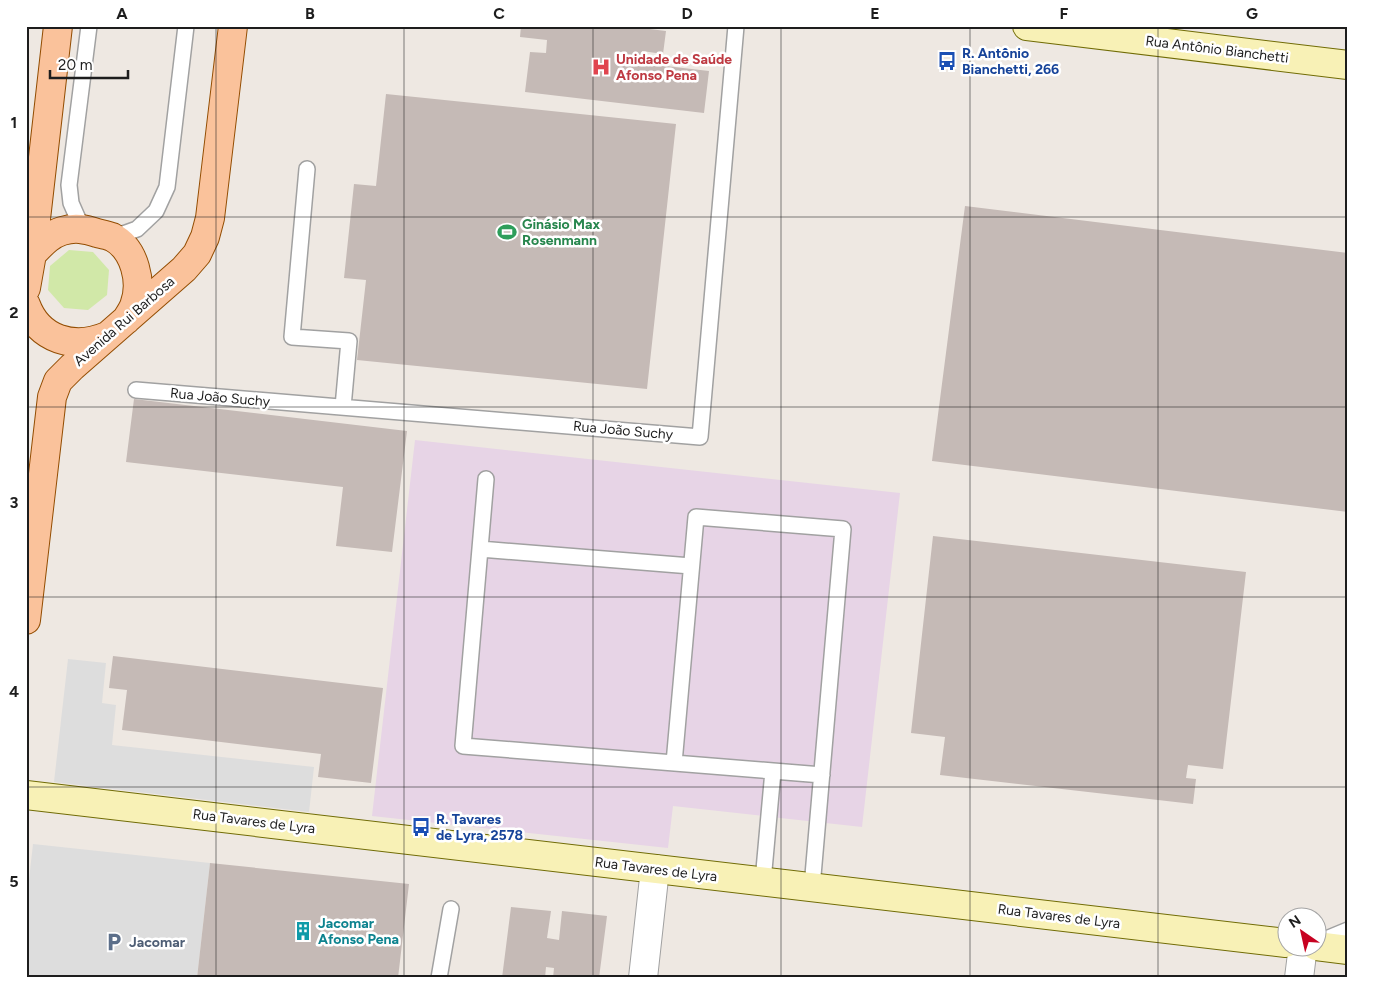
<svg xmlns="http://www.w3.org/2000/svg" width="1374" height="1004" viewBox="0 0 1374 1004" font-family="Figtree,sans-serif">
	<style>
		.industrial { fill: #e7d4e6 }
		.grass { fill: #d1e8a8 }
		.parking { fill: #ddd }
		.building { fill: #c5bab6 }
		.lines { fill: none; stroke-linecap: round; stroke-linejoin: round }
		.lane-casing { stroke: #a1a1a1; stroke-width: 18 }
		.street-casing { stroke: #a1a1a1; stroke-width: 30 }
		.secondary-casing { stroke: #716c06; stroke-width: 30 }
		.primary-casing { stroke: #934d02; stroke-width: 30 }
		.lane { stroke: #fff; stroke-width: 15 }
		.street { stroke: #fff; stroke-width: 28 }
		.secondary { stroke: #f8f1b6; stroke-width: 28 }
		.primary { stroke: #fac29b; stroke-width: 28 }
		.grid { fill: none; stroke: #1d1d1d; stroke-width: 1; stroke-opacity: 0.55 }
		.labels { text-anchor: middle; stroke-width: 5; stroke-linejoin: round; paint-order: stroke }
		.street-label { font-size: 14px; fill: #1d1d1d; stroke: #fff }
		.transit-label { font-size: 14px; font-weight: bold; fill: #164399; stroke: #fff; text-anchor: start }
		.health-label { font-size: 14px; font-weight: bold; fill: #be3a42; stroke: #fff; text-anchor: start }
		.leisure-label { font-size: 14px; font-weight: bold; fill: #27864d; stroke: #fff; text-anchor: start }
		.culture-label { font-size: 14px; font-weight: bold; fill: #0d838f; stroke: #fff; text-anchor: start }
		.service-label { font-size: 14px; font-weight: bold; fill: #4e5e75; stroke: #fff; text-anchor: start }
		.neatline { fill: none; stroke: #1d1d1d; stroke-width: 2 }
		.grid-label { font-size: 16px; text-anchor: middle; font-weight: bold; fill: #1d1d1d }
	</style>
	<rect width="100%" height="100%" fill="#eee8e2"/>
	<!-- industrial -->
	<path class="industrial" d="M415,440L900,493L862,827L673,806L668,848L372,816Z"/>
	<!-- grass -->
	<path class="grass" d="M69,250L93,252L109,270L107,295L88,310L64,308L48,290L50,266Z"/>
	<!-- parking -->
	<path class="parking" d="M68,659L106,663L102,703L116,705L112,745L314,767L309,812L54,782Z
		M33,844L210,863L197,978H26V906Z"/>
	<!-- building -->
	<path class="building" d="M521,26H625L666,31L663,54L642,51L640,63L709,71L704,113L525,92L530,52L546,53L547,40L520,37Z
		M386,94L676,124L647,389L357,360L366,280L344,278L354,184L376,186Z
		M965,206L1348,253V512L932,461Z
		M134,399L407,431L392,552L336,546L343,487L126,462Z
		M933,536L1246,572L1223,769L1188,765L1186,778L1196,779L1193,804L940,775L945,737L911,733Z
		M113,656L383,688L371,783L318,777L321,754L122,730L127,690L109,688Z
		M210,863L409,884L398,978H197Z
		M511,907L551,911L547,938L559,940L562,911L607,916L599,978H553L554,968L546,967L545,978H502Z"/>
	<g class="lines">
		<!-- lane casing -->
		<g class="lane-casing">
			<path id="lane" d="M307,169L292,337L349,341L343,407
				M82,228L71,203L69,185L89,26
				M112,238L137,229L156,211L167,187L186,26
				M136,390L700,437L736,26
				M486,479L463,746L773,771L763,881
				M480,549L691,566
				M674,763L696,517L843,529L812,887
				M773,771L822,775
				M1319,942L1348,930
				M439,978L451,909"/>
		</g>
		<!-- street casing -->
		<g class="street-casing">
			<path id="street" d="M643,978L655,869
				M1299,978L1303,946"/>
		</g>
		<!-- secondary casing -->
		<g class="secondary-casing">
			<path id="secondary" d="M1027,26L1348,65
				M26,795L1286,943
				M1316,946L1348,950"/>
		</g>
		<!-- primary casing -->
		<g class="primary-casing">
			<path id="primary" d="M32,254C41,245 49,235 62,231C75,227 85,229 97,233C101,234 107,235 112,237C135,249 143,283 134,306C132,311 129,315 126,320
				M26,288L32,254L58,26
				M26,305C39,340 74,350 107,336
				M26,620L52,397L58,381L72,367L184,269L197,254L205,237L210,218L233,26"/>
		</g>
		<!-- lane -->
		<use href="#lane" class="lane"/>
		<!-- street -->
		<use href="#street" class="street"/>
		<!-- secondary -->
		<use href="#secondary" class="secondary"/>
		<!-- primary -->
		<use href="#primary" class="primary"/>
	</g>
	<!-- grid -->
	<path class="grid" d="M216,26V978M404,26V978M593,26V978M781,26V978M970,26V978M1158,26V978M26,217H1348M26,407H1348M26,597H1348M26,787H1348"/>
	<!-- icons -->
	<defs>
		<g id="bus-bare" transform="scale(1.5)"><path d="M-5-6H5V4H4V6H2V4H-2V6H-4V4H-5ZM-3.5-4V0h7V-4ZM-3.5 1.2v1.5H-2V1.2ZM2 1.2v1.5H3.5V1.2Z" fill="#1a4fb4" stroke="#fff" stroke-width="2.5" paint-order="stroke"/></g>
		<g id="hospital-bare" transform="scale(1.5)"><path d="M-5-5h3v3.5h4V-5h3V5h-3V1.5h-4V5h-3Z" fill="#e0444e" stroke="#fff" stroke-width="2.5" paint-order="stroke"/></g>
		<g id="stadium-bare" transform="scale(1.5)"><path d="M0-5a6.5 5 0 1 0 0 10a6.5 5 0 1 0 0-10ZM-3.5-1.8h7v3.6h-7Z" fill="#2e9e5b" stroke="#fff" stroke-width="2.5" paint-order="stroke"/></g>
		<g id="building-bare" transform="scale(1.5)"><path d="M-4-6H4V6H1V3H-1V6H-4ZM-2.5-4.3h1.7v1.8h-1.7ZM.8-4.3h1.7v1.8H.8ZM-2.5-1h1.7V.8h-1.7ZM.8-1h1.7V.8H.8Z" fill="#0f9aa8" stroke="#fff" stroke-width="2.5" paint-order="stroke"/></g>
		<g id="parking-bare" transform="scale(1.5)"><path d="M-3.5-5.5H1a3.5 3.5 0 0 1 0 7H-1V5.5H-3.5ZM-1-3.4V-.6H.8a1.4 1.4 0 0 0 0-2.8Z" fill="#5c6f8a" stroke="#fff" stroke-width="2.5" paint-order="stroke"/></g>
	</defs>
	<g fill-rule="evenodd">
		<use href="#bus-bare" x="947" y="61"/>
		<use href="#hospital-bare" x="601" y="67"/>
		<use href="#stadium-bare" x="507" y="232"/>
		<use href="#bus-bare" x="421" y="827"/>
		<use href="#building-bare" x="303" y="931"/>
		<use href="#parking-bare" x="114" y="942"/>
	</g>
	<g class="labels">
		<!-- street labels -->
		<g class="street-label">
			<text transform="translate(1217 49) rotate(7)" y="5">Rua Antônio Bianchetti</text>
			<text transform="translate(124 321) rotate(-41)" y="5">Avenida Rui Barbosa</text>
			<text transform="translate(220 397) rotate(5)" y="5">Rua João Suchy</text>
			<text transform="translate(623 430) rotate(5)" y="5">Rua João Suchy</text>
			<text transform="translate(254 821) rotate(7)" y="5">Rua Tavares de Lyra</text>
			<text transform="translate(656 869) rotate(7)" y="5">Rua Tavares de Lyra</text>
			<text transform="translate(1059 916) rotate(7)" y="5">Rua Tavares de Lyra</text>
		</g>
		<!-- transit labels -->
		<g class="transit-label">
			<text x="962" y="58">R. Antônio<tspan x="962" dy="16">Bianchetti, 266</tspan></text>
			<text x="436" y="824">R. Tavares<tspan x="436" dy="16">de Lyra, 2578</tspan></text>
		</g>
		<!-- health labels -->
		<g class="health-label">
			<text x="616" y="64">Unidade de Saúde<tspan x="616" dy="16">Afonso Pena</tspan></text>
		</g>
		<!-- leisure labels -->
		<g class="leisure-label">
			<text x="522" y="229">Ginásio Max<tspan x="522" dy="16">Rosenmann</tspan></text>
		</g>
		<!-- culture labels -->
		<g class="culture-label">
			<text x="318" y="928">Jacomar<tspan x="318" dy="16">Afonso Pena</tspan></text>
		</g>
		<!-- service labels -->
		<g class="service-label">
			<text x="129" y="947">Jacomar</text>
		</g>
	</g>
	<!-- border -->
	<rect width="1374" height="1004" fill="none" stroke="#ffffff" stroke-width="55"/>
	<!-- north arrow -->
	<g transform="translate(1302 932) rotate(326)"><circle r="24" fill="#ffffff" stroke="#a5a5a5"/>
	<path d="M0-4L9 19L0 12L-9 19Z" fill="#c70221"/>
	<text y="-8" font-size="14" font-weight="bold" text-anchor="middle" fill="#1d1d1d">N</text>
	</g>
	<!-- scale -->
	<path d="M50 70v8h78v-8" fill="none" stroke="#1d1d1d" stroke-width="2.5"/>
	<text x="58" y="70" font-size="15" fill="#1d1d1d" stroke="#ffffff" stroke-width="4" paint-order="stroke">20 m</text>
	<rect x="28" y="28" width="1318" height="948" class="neatline"/>
	<g class="grid-label">
		<text x="122" y="19">A</text>
		<text x="310" y="19">B</text>
		<text x="499" y="19">C</text>
		<text x="687" y="19">D</text>
		<text x="875" y="19">E</text>
		<text x="1064" y="19">F</text>
		<text x="1252" y="19">G</text>
		<text x="14" y="128">1</text>
		<text x="14" y="318">2</text>
		<text x="14" y="508">3</text>
		<text x="14" y="697">4</text>
		<text x="14" y="887">5</text>
	</g>
</svg>
